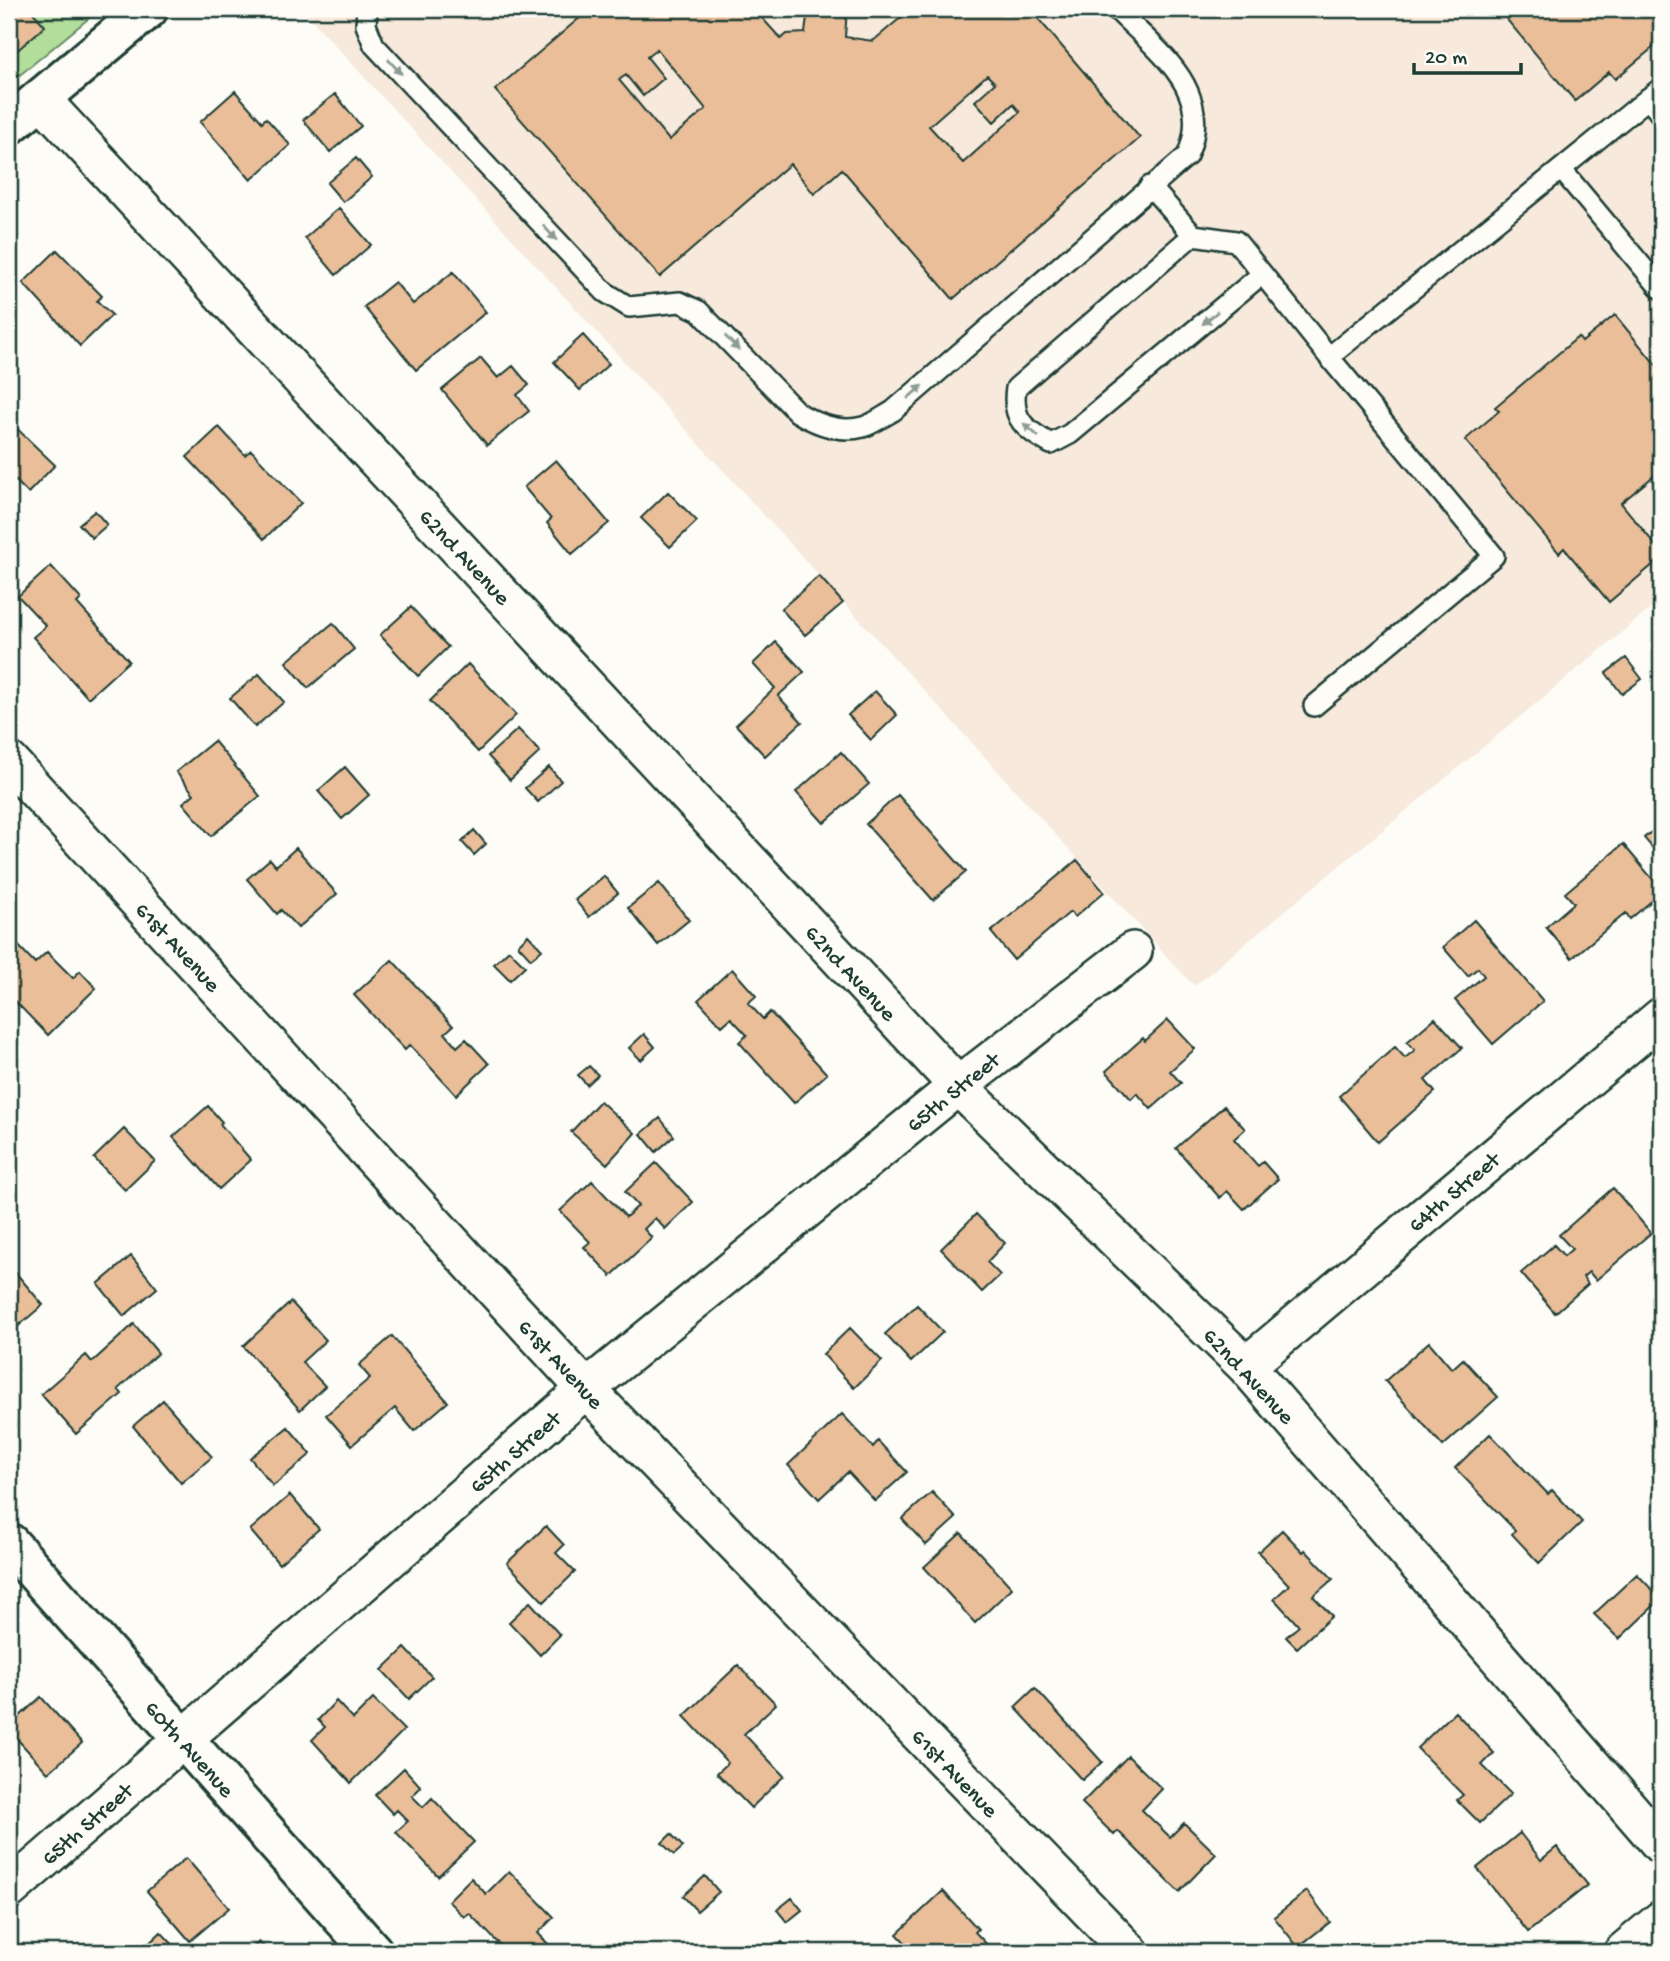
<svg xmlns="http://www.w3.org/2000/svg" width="1670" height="1961" viewBox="0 0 1670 1961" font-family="'Gochi Hand',sans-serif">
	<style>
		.built { fill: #f7e9db }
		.green { fill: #b2dd9b; stroke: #688d68; stroke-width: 2 }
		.building { fill: #e9be99; stroke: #1f3d34; stroke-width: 2; fill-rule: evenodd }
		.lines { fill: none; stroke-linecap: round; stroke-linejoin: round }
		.lane-casing { stroke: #1f3d34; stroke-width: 24 }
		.street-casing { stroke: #1f3d34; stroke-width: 42 }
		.secondary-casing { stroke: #1f3d34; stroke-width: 44 }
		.lane { stroke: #fdfcf7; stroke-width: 19 }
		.street { stroke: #fdfcf7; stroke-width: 37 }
		.secondary { stroke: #fdfcf7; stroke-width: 38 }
		.oneway { fill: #8e9c96 }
		.labels { text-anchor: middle; stroke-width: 6; stroke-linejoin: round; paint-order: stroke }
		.street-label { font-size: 23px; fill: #1f3d34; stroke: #fdfcf7 }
	</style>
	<rect width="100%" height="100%" fill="#fdfcf7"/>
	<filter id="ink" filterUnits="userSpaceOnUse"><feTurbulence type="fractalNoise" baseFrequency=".0143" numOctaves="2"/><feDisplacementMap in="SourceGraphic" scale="14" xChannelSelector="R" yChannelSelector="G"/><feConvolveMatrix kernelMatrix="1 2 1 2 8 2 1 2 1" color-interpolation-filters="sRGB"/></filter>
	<g filter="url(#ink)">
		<!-- built -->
		<path class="built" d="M302,9H1661V600L1194,986Z"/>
		<!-- green -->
		<path class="green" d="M9,9H100L9,84Z"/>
		<!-- building -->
		<path class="building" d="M9,9H30L45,26L11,56L9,54Z
			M590,9H754L781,39L787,34L805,33L808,9H847L845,37L873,41L911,9H1030L1140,138L953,299L842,169L814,194L790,164L660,277L495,90ZM657,49L706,109L669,140L619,80L626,75L643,96L664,78L647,57ZM987,75L995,83L975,101L994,122L1013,104L1020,112L963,163L929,126Z
			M1498,9H1661V41L1615,79L1609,72L1575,101Z
			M235,91L262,122L266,118L290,145L251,180L200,122Z
			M335,94L361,126L330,152L303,120Z
			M356,158L372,177L343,202L327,183Z
			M339,208L371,245L336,275L305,238Z
			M57,250L102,296L97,301L112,315L80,346L23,283Z
			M453,272L486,312L416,370L364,307L395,282L413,304Z
			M1615,315L1661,371V470L1621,503L1661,552V558L1609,602L1564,548L1559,553L1465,440L1499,411L1495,407L1578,337L1582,342Z
			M583,335L609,364L580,390L554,362Z
			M481,358L498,378L513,366L529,385L517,395L529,411L487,445L442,390Z
			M10,422L55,465L28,493L9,474Z
			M219,427L245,455L251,450L301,503L264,539L187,457Z
			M556,460L609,523L572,554L547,523L551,519L524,487Z
			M668,492L697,521L670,547L641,518Z
			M95,511L107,525L92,538L79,524Z
			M51,566L81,599L77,603L129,661L88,698L33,637L46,626L18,596Z
			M819,576L843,603L805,635L781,609Z
			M411,607L448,647L418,676L380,635Z
			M333,623L354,649L308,688L286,662Z
			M776,642L804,672L778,696L802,722L765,756L736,725L775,688L753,664Z
			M1626,658L1642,679L1622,694L1606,673Z
			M468,664L516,715L478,752L430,701Z
			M259,674L284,702L255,727L230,698Z
			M875,691L897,715L871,740L848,715Z
			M518,729L540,752L510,780L488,756Z
			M214,741L260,796L211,836L183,803L194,794L176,772Z
			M841,752L869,784L824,823L796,792Z
			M345,767L369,795L342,819L318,791Z
			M549,767L561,781L538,802L525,788Z
			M898,795L966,872L933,900L866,824Z
			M1661,824V858L1644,838Z
			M474,830L486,844L474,855L462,842Z
			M1623,844L1661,889V893L1630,919L1626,913L1572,958L1546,927L1574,903L1565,893Z
			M296,848L337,894L298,928L281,910L277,914L247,879L270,859L276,866Z
			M1077,860L1104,892L1075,917L1070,912L1014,960L991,932Z
			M604,876L618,893L589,917L575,900Z
			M659,883L689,920L658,945L628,908Z
			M1474,920L1543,1001L1493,1044L1455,1000L1484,976L1478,968L1468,976L1443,947Z
			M528,935L542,950L531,959L518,945Z
			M9,936L35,963L47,952L73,978L80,971L96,988L48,1035L9,995Z
			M509,950L525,966L510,980L494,964Z
			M392,960L453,1026L445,1033L457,1047L466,1039L489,1064L456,1095L410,1045L405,1050L354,995Z
			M732,969L756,996L748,1003L763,1019L770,1012L827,1074L794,1103L739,1042L747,1035L731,1018L722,1026L698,1000Z
			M1435,1018L1462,1048L1425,1080L1435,1092L1378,1142L1339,1096L1395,1047L1405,1058L1415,1050L1407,1042Z
			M1168,1020L1195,1049L1170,1071L1181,1083L1151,1109L1137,1093L1131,1099L1106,1071L1143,1038L1145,1041Z
			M644,1034L655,1047L641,1060L629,1048Z
			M589,1066L598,1075L587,1085L578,1075Z
			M600,1101L635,1133L607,1164L571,1132Z
			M208,1106L222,1122L220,1124L251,1160L219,1189L173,1137Z
			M1224,1106L1245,1129L1234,1139L1258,1166L1263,1162L1278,1179L1244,1209L1227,1191L1220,1198L1176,1148Z
			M660,1118L674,1136L656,1152L641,1134Z
			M124,1129L155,1161L125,1190L94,1158Z
			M656,1163L693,1202L665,1229L655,1218L644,1229L652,1238L611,1276L584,1247L590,1242L560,1211L592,1181L626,1217L638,1206L625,1192Z
			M1613,1188L1651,1233L1596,1280L1589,1272L1583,1277L1588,1284L1555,1313L1521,1273L1554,1245L1564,1256L1572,1249L1559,1235Z
			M976,1214L1005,1243L987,1262L1000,1275L982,1292L941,1249Z
			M131,1256L157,1288L124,1316L98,1284Z
			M9,1265L43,1305L9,1334Z
			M291,1302L326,1340L302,1362L325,1386L300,1410L243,1346Z
			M917,1305L943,1332L911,1362L885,1334Z
			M134,1324L158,1353L118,1389L122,1394L76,1434L41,1394L86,1355L92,1362Z
			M850,1328L882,1361L854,1388L823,1354Z
			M392,1336L448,1402L414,1431L395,1408L352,1445L326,1415L370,1378L359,1365Z
			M1429,1342L1452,1369L1463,1359L1498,1397L1443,1446L1385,1381Z
			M163,1400L212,1457L181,1483L133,1426Z
			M842,1414L873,1447L878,1441L907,1472L875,1501L848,1472L819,1499L788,1465Z
			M288,1427L311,1454L273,1486L250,1458Z
			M1490,1434L1548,1494L1552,1490L1582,1522L1539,1563L1512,1534L1515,1530L1455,1468Z
			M932,1492L956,1518L926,1545L902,1519Z
			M290,1495L319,1529L279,1564L250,1530Z
			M546,1526L564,1545L556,1553L575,1572L544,1602L507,1563Z
			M1282,1530L1303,1552L1305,1550L1333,1579L1313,1596L1332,1616L1297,1648L1286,1637L1299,1626L1274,1599L1289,1585L1258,1552Z
			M961,1533L1012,1588L975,1623L924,1567Z
			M1637,1574L1661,1599L1619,1639L1594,1614Z
			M530,1602L560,1635L540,1655L509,1622Z
			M405,1648L432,1677L409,1699L382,1670Z
			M738,1665L776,1704L744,1734L784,1776L751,1808L717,1773L728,1763L684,1716Z
			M1035,1688L1102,1762L1082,1780L1015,1707Z
			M41,1697L82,1743L48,1773L9,1730V1726Z
			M373,1699L404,1730L351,1783L312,1740L325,1727L318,1720L336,1701L353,1719Z
			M1455,1712L1494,1753L1482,1765L1511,1794L1480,1823L1457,1800L1463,1795L1417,1748Z
			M1128,1756L1162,1789L1142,1810L1170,1837L1184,1823L1216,1854L1179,1892L1118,1831L1114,1835L1082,1803Z
			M404,1768L421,1787L412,1796L423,1807L432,1798L474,1842L438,1876L396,1832L408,1821L397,1810L393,1814L375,1795Z
			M1520,1833L1541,1860L1557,1847L1588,1885L1528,1932L1477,1868Z
			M671,1834L683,1847L674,1855L662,1843Z
			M186,1858L229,1908L190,1941L147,1891Z
			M509,1871L554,1917L538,1933L548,1944L539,1952H507L469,1913L464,1917L448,1901L471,1878L486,1894Z
			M705,1876L719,1892L697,1911L683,1896Z
			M943,1891L978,1929L975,1932L994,1952H914L897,1934Z
			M1307,1891L1330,1922L1298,1947L1274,1917Z
			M792,1898L802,1910L787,1922L777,1910Z
			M161,1932L180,1952H140Z
			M259,1942L269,1952H248Z
			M782,1942L791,1952H770Z
			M1371,1942L1379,1952H1357Z"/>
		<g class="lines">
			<!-- lane casing -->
			<g class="lane-casing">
				<path id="lane" d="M367,9L366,25L374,45L605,292L629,307L680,302L699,311L797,412C816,424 839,433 863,427C873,424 884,416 893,411L1187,156C1216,90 1157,51 1116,9
					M1648,98L1661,115
					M1561,169L1661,289
					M1150,186L1193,235
					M1262,274L1070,434L1051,444C1025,429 1011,420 1016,388L1193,235L1236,241L1329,357L1661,88
					M1314,706L1494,556L1329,357"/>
			</g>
			<!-- street casing -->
			<g class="street-casing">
				<path id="street" d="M40,98L958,1086L1246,1366L1661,1845
					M9,761L586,1389L1130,1952
					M1246,1366L1661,1017
					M9,1890L586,1389L958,1086L1133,951
					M1623,1952L1661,1920"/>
			</g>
			<!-- secondary casing -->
			<g class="secondary-casing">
				<path id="secondary" d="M9,125L148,9
					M9,1543L373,1952"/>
			</g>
			<!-- lane -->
			<use href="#lane" class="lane"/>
			<!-- street -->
			<use href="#street" class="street"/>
			<!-- secondary -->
			<use href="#secondary" class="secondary"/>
		</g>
		<!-- one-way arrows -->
		<defs><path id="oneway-solid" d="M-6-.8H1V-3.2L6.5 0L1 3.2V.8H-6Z" transform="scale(1.75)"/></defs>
		<g class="oneway">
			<use href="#oneway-solid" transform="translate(395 67) rotate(47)"/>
			<use href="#oneway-solid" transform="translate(550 233) rotate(47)"/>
			<use href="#oneway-solid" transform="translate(1210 318) rotate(140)"/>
			<use href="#oneway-solid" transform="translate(732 343) rotate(46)"/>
			<use href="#oneway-solid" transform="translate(915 392) rotate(-41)"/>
			<use href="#oneway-solid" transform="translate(1031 430) rotate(-139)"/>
		</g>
	</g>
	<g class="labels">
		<!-- street labels -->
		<g class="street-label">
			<text transform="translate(466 556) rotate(47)" y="8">62nd Avenue</text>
			<text transform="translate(179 946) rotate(47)" y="8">61st Avenue</text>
			<text transform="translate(852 972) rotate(47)" y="8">62nd Avenue</text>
			<text transform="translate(952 1091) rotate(-39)" y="8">65th Street</text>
			<text transform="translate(1453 1191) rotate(-40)" y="8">64th Street</text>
			<text transform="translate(562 1363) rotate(47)" y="8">61st Avenue</text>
			<text transform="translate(1250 1375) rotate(47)" y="8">62nd Avenue</text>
			<text transform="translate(514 1451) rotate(-41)" y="8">65th Street</text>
			<text transform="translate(191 1748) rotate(48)" y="8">60th Avenue</text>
			<text transform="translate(956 1772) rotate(46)" y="8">61st Avenue</text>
			<text transform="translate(86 1823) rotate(-41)" y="8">65th Street</text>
		</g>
	</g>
	<!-- margin -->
	<rect width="1670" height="1961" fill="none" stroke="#fdfcf7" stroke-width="35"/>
	<rect x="18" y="18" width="1635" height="1926" fill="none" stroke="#1f3d34" stroke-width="2.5" filter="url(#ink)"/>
	<!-- scale -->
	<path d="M1414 63v10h107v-10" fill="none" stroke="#1f3d34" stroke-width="3.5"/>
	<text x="1425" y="63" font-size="21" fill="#1f3d34" stroke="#fdfcf7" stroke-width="5" paint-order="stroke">20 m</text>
</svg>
